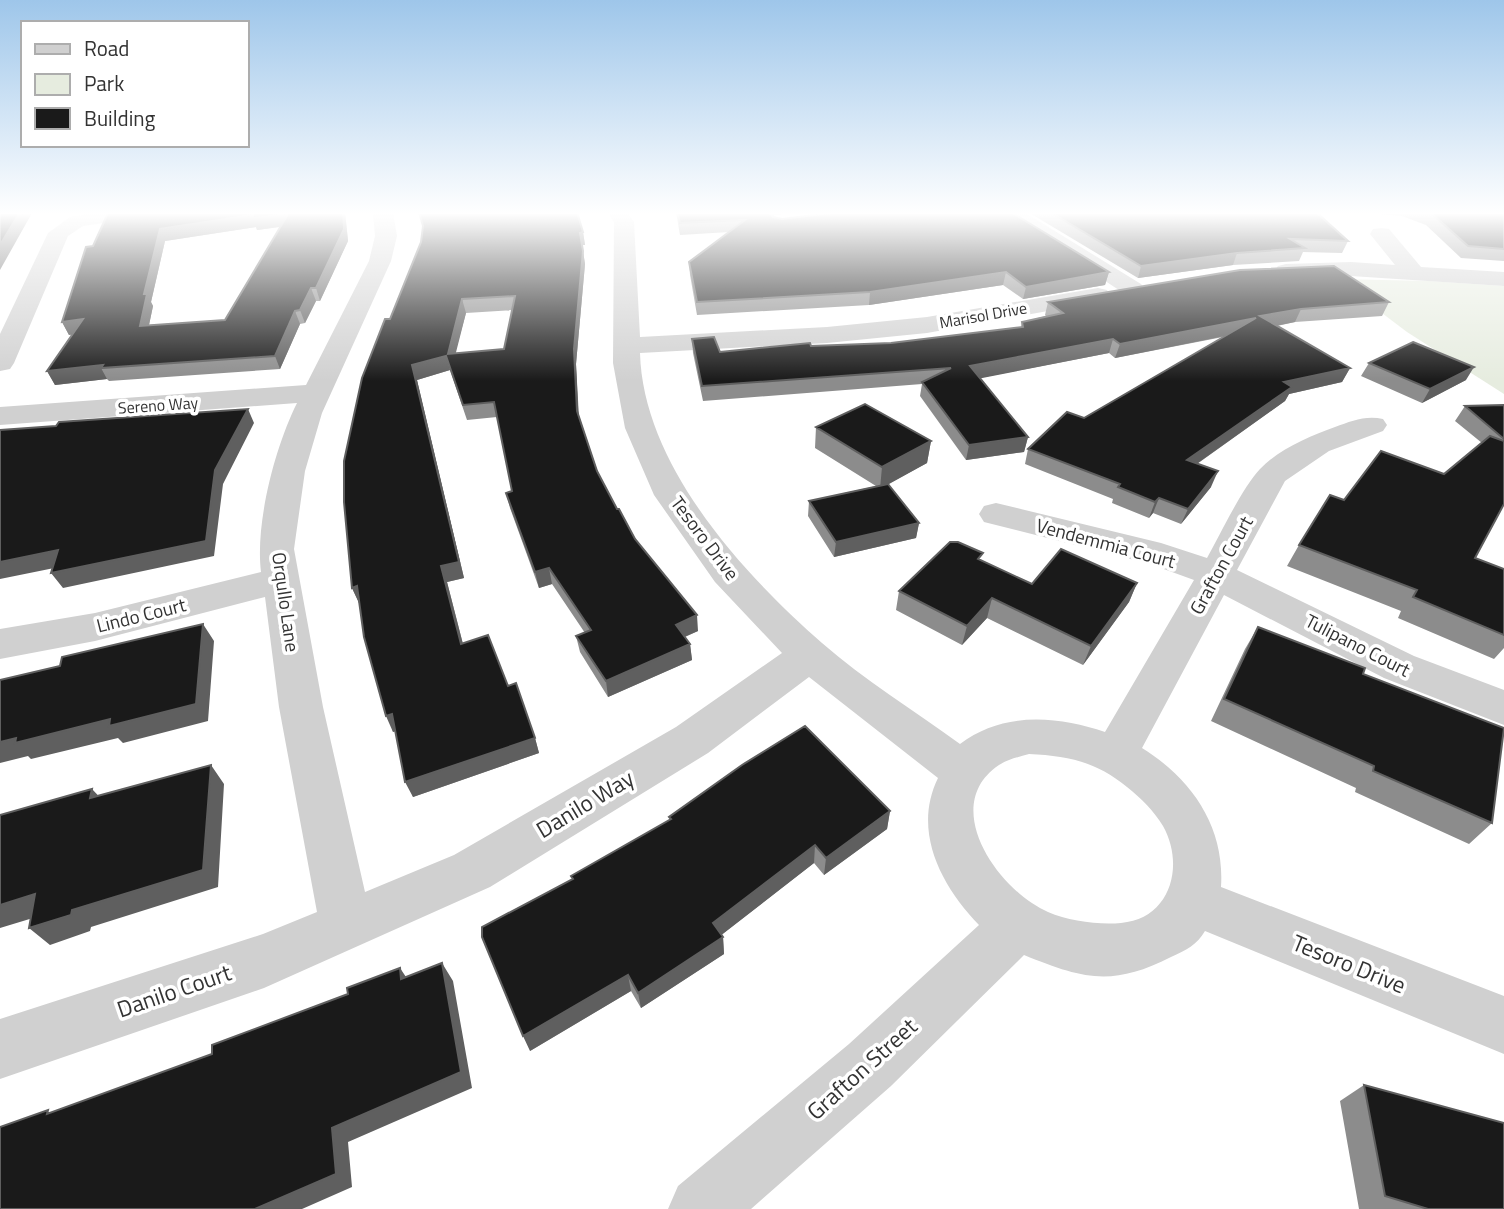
<svg xmlns="http://www.w3.org/2000/svg" width="1504" height="1209" viewBox="0 0 1504 1209" font-family="'Titillium Web',sans-serif">
	<style>
		.green { fill: #e6ecdf }
		.lines { fill: none; stroke-linecap: round; stroke-linejoin: round }
		.minor { fill: #d0d0d0; fill-rule: evenodd }
		.wall { fill: #8c8c8c; fill-rule: evenodd }
		.shaded-wall { fill: #5f5f5f }
		.building { fill: #1a1a1a; stroke: #5f5f5f; stroke-width: 2; fill-rule: evenodd }
		.labels { text-anchor: middle; stroke-width: 7; stroke-linejoin: round; paint-order: stroke }
		.far-street-label { font-size: 16px; fill: #333; stroke: #fff }
		.street-label { font-size: 19px; fill: #333; stroke: #fff }
		.near-street-label { font-size: 23px; fill: #333; stroke: #fff }
	</style>
	<rect width="100%" height="100%" fill="#fff"/>
	<!-- green -->
	<path class="green" d="M1337,279L1429,281L1504,286V394L1407,332Z"/>
	<g class="lines">
		<!-- minor -->
		<path class="minor" d="M99,212H149L146,216L139,218L83,226L68,236L14,363L10,369L0,371V334L48,233L70,217Z
			M373,212H393L397,236L391,261L322,413L305,471L294,549L323,707L365,892L454,855L676,727L782,653L715,582L654,495L625,428L613,363L614,222L607,212H627L634,222L640,337L827,327L927,317L1098,288L1107,290L1110,295L1107,300L1098,302L927,333L827,343L640,353C643,465 743,574 822,643C864,680 915,711 960,744C1003,711 1058,716 1105,732L1194,580L1150,564L984,522L979,514L984,506L996,503L1161,543L1207,558C1220,535 1242,488 1260,469C1279,449 1310,436 1335,427C1351,421 1366,415 1383,419L1387,425L1383,431L1329,451L1285,481L1237,570L1414,656L1504,690V725L1384,678L1224,595L1142,748C1192,779 1225,827 1221,887L1504,996V1054L1205,931C1197,945 1186,950 1171,957C1112,987 1083,979 1024,955L891,1086L751,1209H668L678,1186L849,1044L979,925C941,886 912,831 938,778L809,677L708,753L490,887L264,988L0,1079V1019L263,934L317,912L279,707L265,597L95,641L0,659V629L95,613L261,572C255,523 275,447 297,403L0,425V407L306,385L369,261L375,236ZM1029,754C1068,756 1095,761 1127,787C1141,798 1154,811 1163,826C1185,865 1171,919 1121,923C1098,925 1069,921 1048,912C999,891 938,806 999,765C1008,759 1019,757 1029,754Z
			M1000,212H1024L1141,284L1145,289L1141,294L1133,296L1125,294Z
			M1381,228L1389,229L1421,267L1504,272V286L1351,276L1286,278L1278,276L1274,271L1278,266L1286,264L1351,262L1395,265L1370,234L1373,229Z"/>
	</g>
	<!-- wall -->
	<path class="wall" d="M115,212H345L348,241L320,301H316L305,323L300,324L280,369L109,381L107,379L55,385L47,371L72,334L69,335L62,322L93,246ZM256,227L257,230L280,227L225,320L149,325L153,306L151,302L165,241Z
		M676,212H799L774,215L773,216L782,219L1109,272L1105,285L1023,299L1003,285L869,305L697,315L690,275L689,262L729,232L680,235Z
		M1028,212H1316L1348,241L1342,253L1303,252L1299,261L1233,265L1138,278Z
		M1357,212H1504V261L1461,258L1426,225L1402,216Z
		M423,226L583,232L585,245H582L585,264L576,364L579,417L597,471L617,509L635,539L698,631L685,637L690,644L692,660L608,697L580,652L576,636L585,633L552,584L539,588L510,508L506,493L512,491L497,417L467,420L450,370L417,380L464,578L447,582L463,644L508,686L535,738L539,753L413,797L395,731L393,732L359,603L352,588L390,319L421,242ZM512,310L504,349L455,353L466,313Z
		M1048,302H1389L1382,316L1295,322L1277,326L1350,368L1342,382L1289,394L1285,401L1197,464L1211,487L1181,524L1153,513L1149,518L1112,503L1113,499L1025,464L1028,449L1084,418L1223,337L1115,358L1109,353L979,378L1028,437L1024,452L966,460L920,396L922,384L703,401L693,353L692,339L720,352L891,343L1021,327L1022,322L1046,316L1045,315Z
		M1369,363L1466,380L1422,403L1361,376Z
		M1504,405V504L1475,558L1504,569V648L1494,659L1398,618L1401,611L1287,566L1299,545L1344,500L1444,474L1482,443L1455,421L1465,406Z
		M816,427L931,441L927,463L888,484L919,523L916,538L834,557L808,516L809,501L876,486L815,448Z
		M981,560L1032,584L1137,583L1129,602L1083,665L987,618L962,645L896,610L899,591Z
		M1258,627L1363,674L1492,823L1469,844L1355,792L1356,788L1211,721L1245,649Z
		M890,811L887,829L824,875L814,863L721,935L723,937L724,954L641,1008L631,991L530,1051L572,880L571,876L670,820L669,817Z
		M1364,1085L1504,1209H1359L1340,1101Z"/>
	<!-- shaded-wall -->
	<path class="shaded-wall" d="M20,212H32V213L0,270V245Z
		M343,212H345L348,241L320,301L316,288Z
		M769,212H799L774,215L769,224Z
		M288,214L292,225L257,230L256,227L165,241L151,302L153,306L146,339L140,326L144,294L160,229L253,215Z
		M583,232L585,245H582L580,233Z
		M583,251L585,264L576,364L579,426L577,411L574,349Z
		M1237,253L1233,265L1138,278L1141,266Z
		M1006,272L1003,285L869,305L870,292Z
		M1109,272L1105,285L1023,299L1026,287Z
		M311,288L316,301L305,323L300,310Z
		M462,299L466,313L452,368L448,354Z
		M1301,309L1295,322L1254,330L1260,316Z
		M295,311L300,324L280,369L275,356Z
		M1256,318L1250,331L1115,358L1120,344Z
		M83,319L91,332L69,335L62,322Z
		M1113,339L1109,353L967,381L970,366Z
		M446,356L450,370L417,380L464,578L447,582L467,660L461,644L441,566L412,365Z
		M103,365L101,368L107,379L55,385L47,371Z
		M1474,367L1466,380L1422,403L1430,389Z
		M1350,368L1342,382L1289,394L1285,401L1181,475L1187,460L1284,382Z
		M248,409L254,423L223,484L214,556L63,588L51,573L215,470Z
		M1028,437L1024,452L966,460L969,445Z
		M931,441L927,463L880,489L882,467Z
		M1218,471L1211,487L1181,524L1188,509Z
		M1159,498L1153,513L1149,518L1155,502Z
		M919,523L916,538L834,557L836,542Z
		M58,550L69,565L0,579V562Z
		M549,568L552,584L539,588L535,572Z
		M1137,583L1129,602L1083,665L1091,646Z
		M357,586L359,603L352,588Z
		M992,598L987,618L962,645L967,626Z
		M697,615L698,631L677,640L676,625Z
		M203,624L214,641L208,721L123,743L118,738L31,759L28,756L0,763V742Z
		M690,644L692,660L608,697L606,681Z
		M392,714L399,730L393,732L386,716Z
		M535,738L539,753L413,797L405,782Z
		M211,765L224,784L218,887L91,927L90,931L50,945L29,928L72,910Z
		M92,789L109,807L90,798Z
		M890,811L887,829L824,875L826,858Z
		M815,845L814,863L715,940L713,923Z
		M35,894L56,911L0,928V905Z
		M723,937L724,954L641,1008L638,993Z
		M442,963L453,981L472,1088L348,1142L352,1187L302,1209H255L332,1128Z
		M400,968L412,986L401,979Z
		M628,975L631,991L530,1051L523,1036Z"/>
	<!-- building -->
	<path class="building" d="M0,212H20L0,245Z
		M115,212H343L344,229L316,288H311L300,310L295,311L275,356L101,368L103,365L47,371L83,319L62,322L86,247L93,246L108,213ZM288,214L225,320L140,326L147,294H144L160,229L253,215V218Z
		M419,212H577L583,232L580,233L583,251L574,349L577,411L597,471L617,509H619L635,539L697,615L676,625L690,644L606,681L576,636L591,630L549,568L535,572L506,493L512,491L494,402L463,405L446,356L412,365L459,562L441,566L461,644L488,635L508,686L516,683L535,738L405,782L392,714L386,716L364,637L357,586L352,588L344,502V461L362,378L385,319H390L421,242L423,226ZM515,296L504,349L448,354L462,299Z
		M677,212H769L773,217L782,219L839,212H1011L1109,272L1026,287L1006,272L870,292L697,302L689,262L745,220L680,223Z
		M1050,212H1316L1348,241L1290,239L1305,248L1237,253L1141,266Z
		M1426,212H1504V249L1468,246L1432,214Z
		M1334,266L1389,302L1301,309L1260,316L1350,368L1284,382L1292,387L1187,460L1218,471L1188,509L1159,498L1155,502L1118,487L1120,484L1028,449L1067,412L1084,418L1256,318L1120,344L1113,339L970,366L1028,437L969,445L922,382L951,368L702,386L692,339L714,337L720,352L810,343L811,346L891,343L1023,327L1022,322L1063,313L1048,302L1240,270Z
		M1413,342L1474,367L1430,389L1369,363Z
		M865,404L931,441L882,467L816,427Z
		M1504,405V439L1465,406Z
		M248,409L215,470L206,541L51,573L58,550L0,562V430L56,426L59,422Z
		M1490,436L1504,441V504L1475,558L1504,569V635L1413,597L1417,590L1299,545L1330,495L1344,500L1381,451L1444,474Z
		M888,484L919,523L836,542L809,501Z
		M950,542H958L983,553L978,559L1032,584L1061,549L1137,583L1091,646L992,598L967,626L899,591Z
		M203,624L196,704L109,726L110,719L15,743L16,738L0,742V680L60,666L62,657Z
		M1258,627L1365,668L1363,674L1504,728L1492,823L1373,771L1374,766L1224,699Z
		M805,726L890,811L826,858L815,845L713,923L723,937L638,993L628,975L523,1036L482,937V927L573,879L571,876L671,819L669,817L742,765Z
		M211,765L203,870L72,910L71,915L29,928L35,894L0,905V815L92,789L90,798Z
		M442,963L461,1072L332,1128L336,1174L255,1209H0V1127L48,1110L47,1114L212,1054V1045L348,994L347,988L400,968L401,979Z
		M1364,1085L1504,1123V1209H1428L1385,1196Z"/>
	<!-- sky -->
	<linearGradient id="sky" x2="0" y2="1"><stop stop-color="#9ec6ea"/><stop offset="0.56" stop-color="#fff"/><stop offset="1" stop-color="#fff" stop-opacity="0"/></linearGradient>
	<rect width="1504" height="381" fill="url(#sky)"/>
	<g class="labels">
		<!-- far-street labels -->
		<g class="far-street-label">
			<text transform="translate(983 315) rotate(-10)" y="6">Marisol Drive</text>
			<text transform="translate(158 405) rotate(-4)" y="6">Sereno Way</text>
		</g>
		<!-- street labels -->
		<g class="street-label">
			<text transform="translate(705 538) rotate(53)" y="7">Tesoro Drive</text>
			<text transform="translate(1106 543) rotate(15)" y="7">Vendemmia Court</text>
			<text transform="translate(1221 565) rotate(-61)" y="7">Grafton Court</text>
			<text transform="translate(286 602) rotate(82)" y="7">Orqullo Lane</text>
			<text transform="translate(141 615) rotate(-14)" y="7">Lindo Court</text>
			<text transform="translate(1358 645) rotate(27)" y="7">Tulipano Court</text>
		</g>
		<!-- near-street labels -->
		<g class="near-street-label">
			<text transform="translate(585 804) rotate(-31)" y="8">Danilo Way</text>
			<text transform="translate(1349 964) rotate(22)" y="8">Tesoro Drive</text>
			<text transform="translate(174 991) rotate(-19)" y="8">Danilo Court</text>
			<text transform="translate(862 1069) rotate(-42)" y="8">Grafton Street</text>
		</g>
	</g>
	<!-- legend -->
	<rect x="21" y="21" width="228" height="126" fill="#ffffff" stroke="#adadad" stroke-width="2"/>
	<rect x="35" y="44" width="35" height="10" fill="#d0d0d0" stroke="#adadad" stroke-width="2"/>
	<text x="84" y="56" font-size="21" fill="#333333">Road</text>
	<rect x="35" y="74" width="35" height="21" fill="#e6ecdf" stroke="#adadad" stroke-width="2"/>
	<text x="84" y="91" font-size="21" fill="#333333">Park</text>
	<rect x="35" y="108" width="35" height="21" fill="#1a1a1a" stroke="#adadad" stroke-width="2"/>
	<text x="84" y="126" font-size="21" fill="#333333">Building</text>
</svg>
